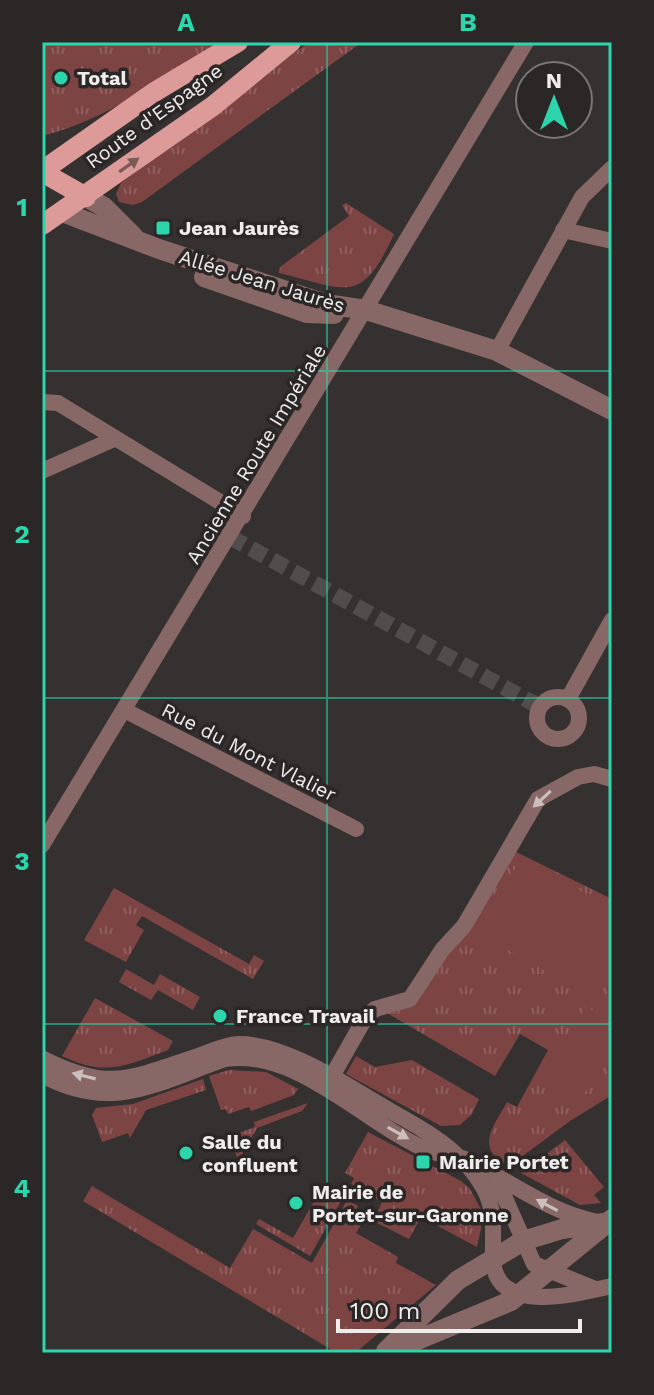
<svg xmlns="http://www.w3.org/2000/svg" width="654" height="1395" viewBox="0 0 654 1395" font-family="'Work Sans',sans-serif">
	<style>
		.grass { fill: url(#grass-tufts) }
		.pitch { fill: #7d4444 }
		.lines { fill: none; stroke-linecap: round; stroke-linejoin: round }
		.minor-tunnel { stroke: #524d4d; stroke-width: 16; stroke-dasharray: 16 8; stroke-linecap: butt }
		.minor { stroke: #886866; stroke-width: 16 }
		.tertiary { stroke: #886866; stroke-width: 20 }
		.primary { stroke: #dc9b99; stroke-width: 20 }
		.oneway { fill: #7b5b5a }
		.oneway2 { fill: #cbbebd }
		.grid { fill: none; stroke: #2cd5ab; stroke-width: 2; stroke-opacity: 0.55 }
		.poi-dot { fill: #2cd5ab; stroke: #2c2727; stroke-width: 3 }
		.labels { text-anchor: middle; stroke-width: 7; stroke-linejoin: round; paint-order: stroke }
		.poi-label { font-size: 20px; font-weight: bold; fill: #efecec; stroke: #2c2727; text-anchor: start }
		.street-label { font-size: 20px; fill: #efecec; stroke: #2c2727 }
		.neatline { fill: none; stroke: #2cd5ab; stroke-width: 3 }
		.grid-label { font-size: 26px; text-anchor: middle; font-weight: bold; fill: #2cd5ab }
	</style>
	<defs>
		<pattern id="grass-tufts" width="24" height="20" patternUnits="userSpaceOnUse" patternTransform="scale(2)"><rect width="24" height="20" fill="#7d4444"/><path d="M3 7l-1-3M5 7V3M7 7l1-3M15 17l-1-3M17 17v-4M19 17l1-3" fill="none" stroke="#905f5f"/></pattern>
	</defs>
	<rect width="100%" height="100%" fill="#363131"/>
	<!-- grass -->
	<path class="grass" d="M42,42H217C169,78 100,122 42,136Z
		M310,42H362L142,202L133,205L119,202L116,194L121,183C184,137 244,85 310,42Z
		M346,203L394,234C361,307 346,289 279,273L280,267L349,216L342,205Z
		M514,851L612,899V1095L570,1121L509,1166C474,1149 493,1127 507,1102L517,1107L548,1050L520,1034L495,1076L387,1013L407,1008L418,1001Z
		M114,888L249,964L254,955L264,961L253,979L142,916L136,925L144,930L126,962L84,940Z
		M126,969L154,985L160,974L200,997L193,1010L158,990L151,1000L119,982Z
		M95,998L173,1041L168,1050C126,1066 105,1077 62,1056Z
		M356,1056L375,1067L412,1060L479,1099L472,1114L460,1125L441,1126L346,1074Z
		M229,1070L266,1072L298,1089L294,1095L251,1111L249,1107L228,1114L226,1109L221,1110L209,1076Z
		M203,1079L206,1090L146,1110L130,1138L128,1133L102,1142L92,1115L96,1108L133,1104Z
		M308,1103L302,1111L257,1128L238,1161L233,1145L238,1142L236,1134L255,1127L254,1122Z
		M368,1132L461,1181L470,1189L484,1215L477,1247L421,1217L409,1239L373,1221L382,1202L351,1184L354,1178L345,1173Z
		M565,1140L604,1187L594,1195L601,1203L580,1205L521,1173Z
		M325,1182L345,1194L310,1256L256,1224L259,1219L293,1238Z
		M92,1186L230,1268L253,1229L312,1263L347,1200L358,1206L354,1214L364,1220L356,1233L398,1257L396,1263L436,1285L355,1353H337L83,1201Z"/>
	<!-- pitch -->
	<path class="pitch" d="M521,858L612,908V954L589,995L477,933Z
		M586,1006L612,1020V1042L580,1102L544,1084Z"/>
	<g class="lines">
		<!-- minor-tunnel -->
		<path class="minor-tunnel" d="M230,537L540,707"/>
		<!-- minor -->
		<path class="minor" d="M563,230L612,241
			M497,351L582,197L612,168
			M42,402L58,403L243,516
			M42,471L114,439
			M537 718a21 21 0 1 1 42 0a21 21 0 1 1-42 0Z
			M568,699L612,620
			M124,710L356,829
			M42,845L526,42
			M42,1058C110,1093 130,1078 198,1056C210,1052 226,1044 239,1044C291,1044 357,1093 403,1118C435,1136 466,1156 484,1189C497,1213 492,1235 493,1260C496,1317 580,1293 612,1286
			M42,1075C112,1113 156,1083 225,1059C298,1048 365,1124 429,1151C440,1155 453,1154 465,1159C510,1181 548,1212 598,1222
			M327,1085L364,1020L375,1009L410,999L442,950L464,926L538,799L578,777L594,774L612,779
			M496,1178L534,1264L595,1289"/>
		<!-- tertiary -->
		<path class="tertiary" d="M86,197L104,207L134,237
			M62,212L159,249L326,304L366,310L497,351L612,410
			M204,277L307,313L334,314
			M386,1351L458,1280L523,1241L562,1229L604,1223
			M386,1353L511,1301L612,1219"/>
		<!-- primary -->
		<path class="primary" d="M42,171L156,91L238,42
			M42,172L86,197
			M42,225L213,106L291,42"/>
	</g>
	<!-- one-way arrows -->
	<defs><path id="oneway-solid" d="M-6-.8H1V-3.2L6.5 0L1 3.2V.8H-6Z" transform="scale(2)"/></defs>
	<use class="oneway" href="#oneway-solid" transform="translate(129 165) rotate(-35)"/>
	<g class="oneway2">
		<use href="#oneway-solid" transform="translate(542 799) rotate(137)"/>
		<use href="#oneway-solid" transform="translate(84 1076) rotate(-166)"/>
		<use href="#oneway-solid" transform="translate(398 1133) rotate(29)"/>
		<use href="#oneway-solid" transform="translate(547 1205) rotate(-152)"/>
	</g>
	<!-- grid -->
	<path class="grid" d="M327,42V1353M42,371H612M42,698H612M42,1024H612"/>
	<!-- markers -->
	<g class="poi-dot">
		<circle cx="61" cy="78" r="8"/>
		<rect x="155" y="220" width="16" height="16" rx="4"/>
		<circle cx="220" cy="1016" r="8"/>
		<circle cx="186" cy="1153" r="8"/>
		<rect x="415" y="1154" width="16" height="16" rx="4"/>
		<circle cx="296" cy="1203" r="8"/>
	</g>
	<g class="labels">
		<!-- poi labels -->
		<g class="poi-label">
			<text x="77" y="85">Total</text>
			<text x="179" y="235">Jean Jaurès</text>
			<text x="236" y="1023">France Travail</text>
			<text x="202" y="1149">Salle du<tspan x="202" dy="23">confluent</tspan></text>
			<text x="439" y="1169">Mairie Portet</text>
			<text x="312" y="1199">Mairie de<tspan x="312" dy="23">Portet-sur-Garonne</tspan></text>
		</g>
		<!-- street labels -->
		<g class="street-label">
			<text transform="translate(154 116) rotate(-36)" y="7">Route d'Espagne</text>
			<text transform="translate(262 281) rotate(17)" y="7">Allée Jean Jaurès</text>
			<text transform="translate(256 454) rotate(-59)" y="7">Ancienne Route Impériale</text>
			<text transform="translate(249 752) rotate(27)" y="7">Rue du Mont Vlalier</text>
		</g>
	</g>
	<!-- border -->
	<rect width="654" height="1395" fill="none" stroke="#2c2727" stroke-width="88"/>
	<!-- north arrow -->
	<g transform="translate(554 100)"><circle r="38" fill="#2c2727" stroke="#7a7676" stroke-width="2"/>
	<path d="M0-6L14 30L0 20L-14 30Z" fill="#2cd5ab"/>
	<text y="-12" font-size="22" font-weight="bold" text-anchor="middle" fill="#efecec">N</text>
	</g>
	<!-- scale -->
	<path d="M338 1319v12h242v-12" fill="none" stroke="#efecec" stroke-width="4"/>
	<text x="350" y="1319" font-size="24" fill="#efecec" stroke="#2c2727" stroke-width="6" paint-order="stroke">100 m</text>
	<rect x="44" y="44" width="566" height="1307" class="neatline"/>
	<g class="grid-label">
		<text x="186" y="31">A</text>
		<text x="468" y="31">B</text>
		<text x="22" y="216">1</text>
		<text x="22" y="543">2</text>
		<text x="22" y="870">3</text>
		<text x="22" y="1197">4</text>
	</g>
</svg>
